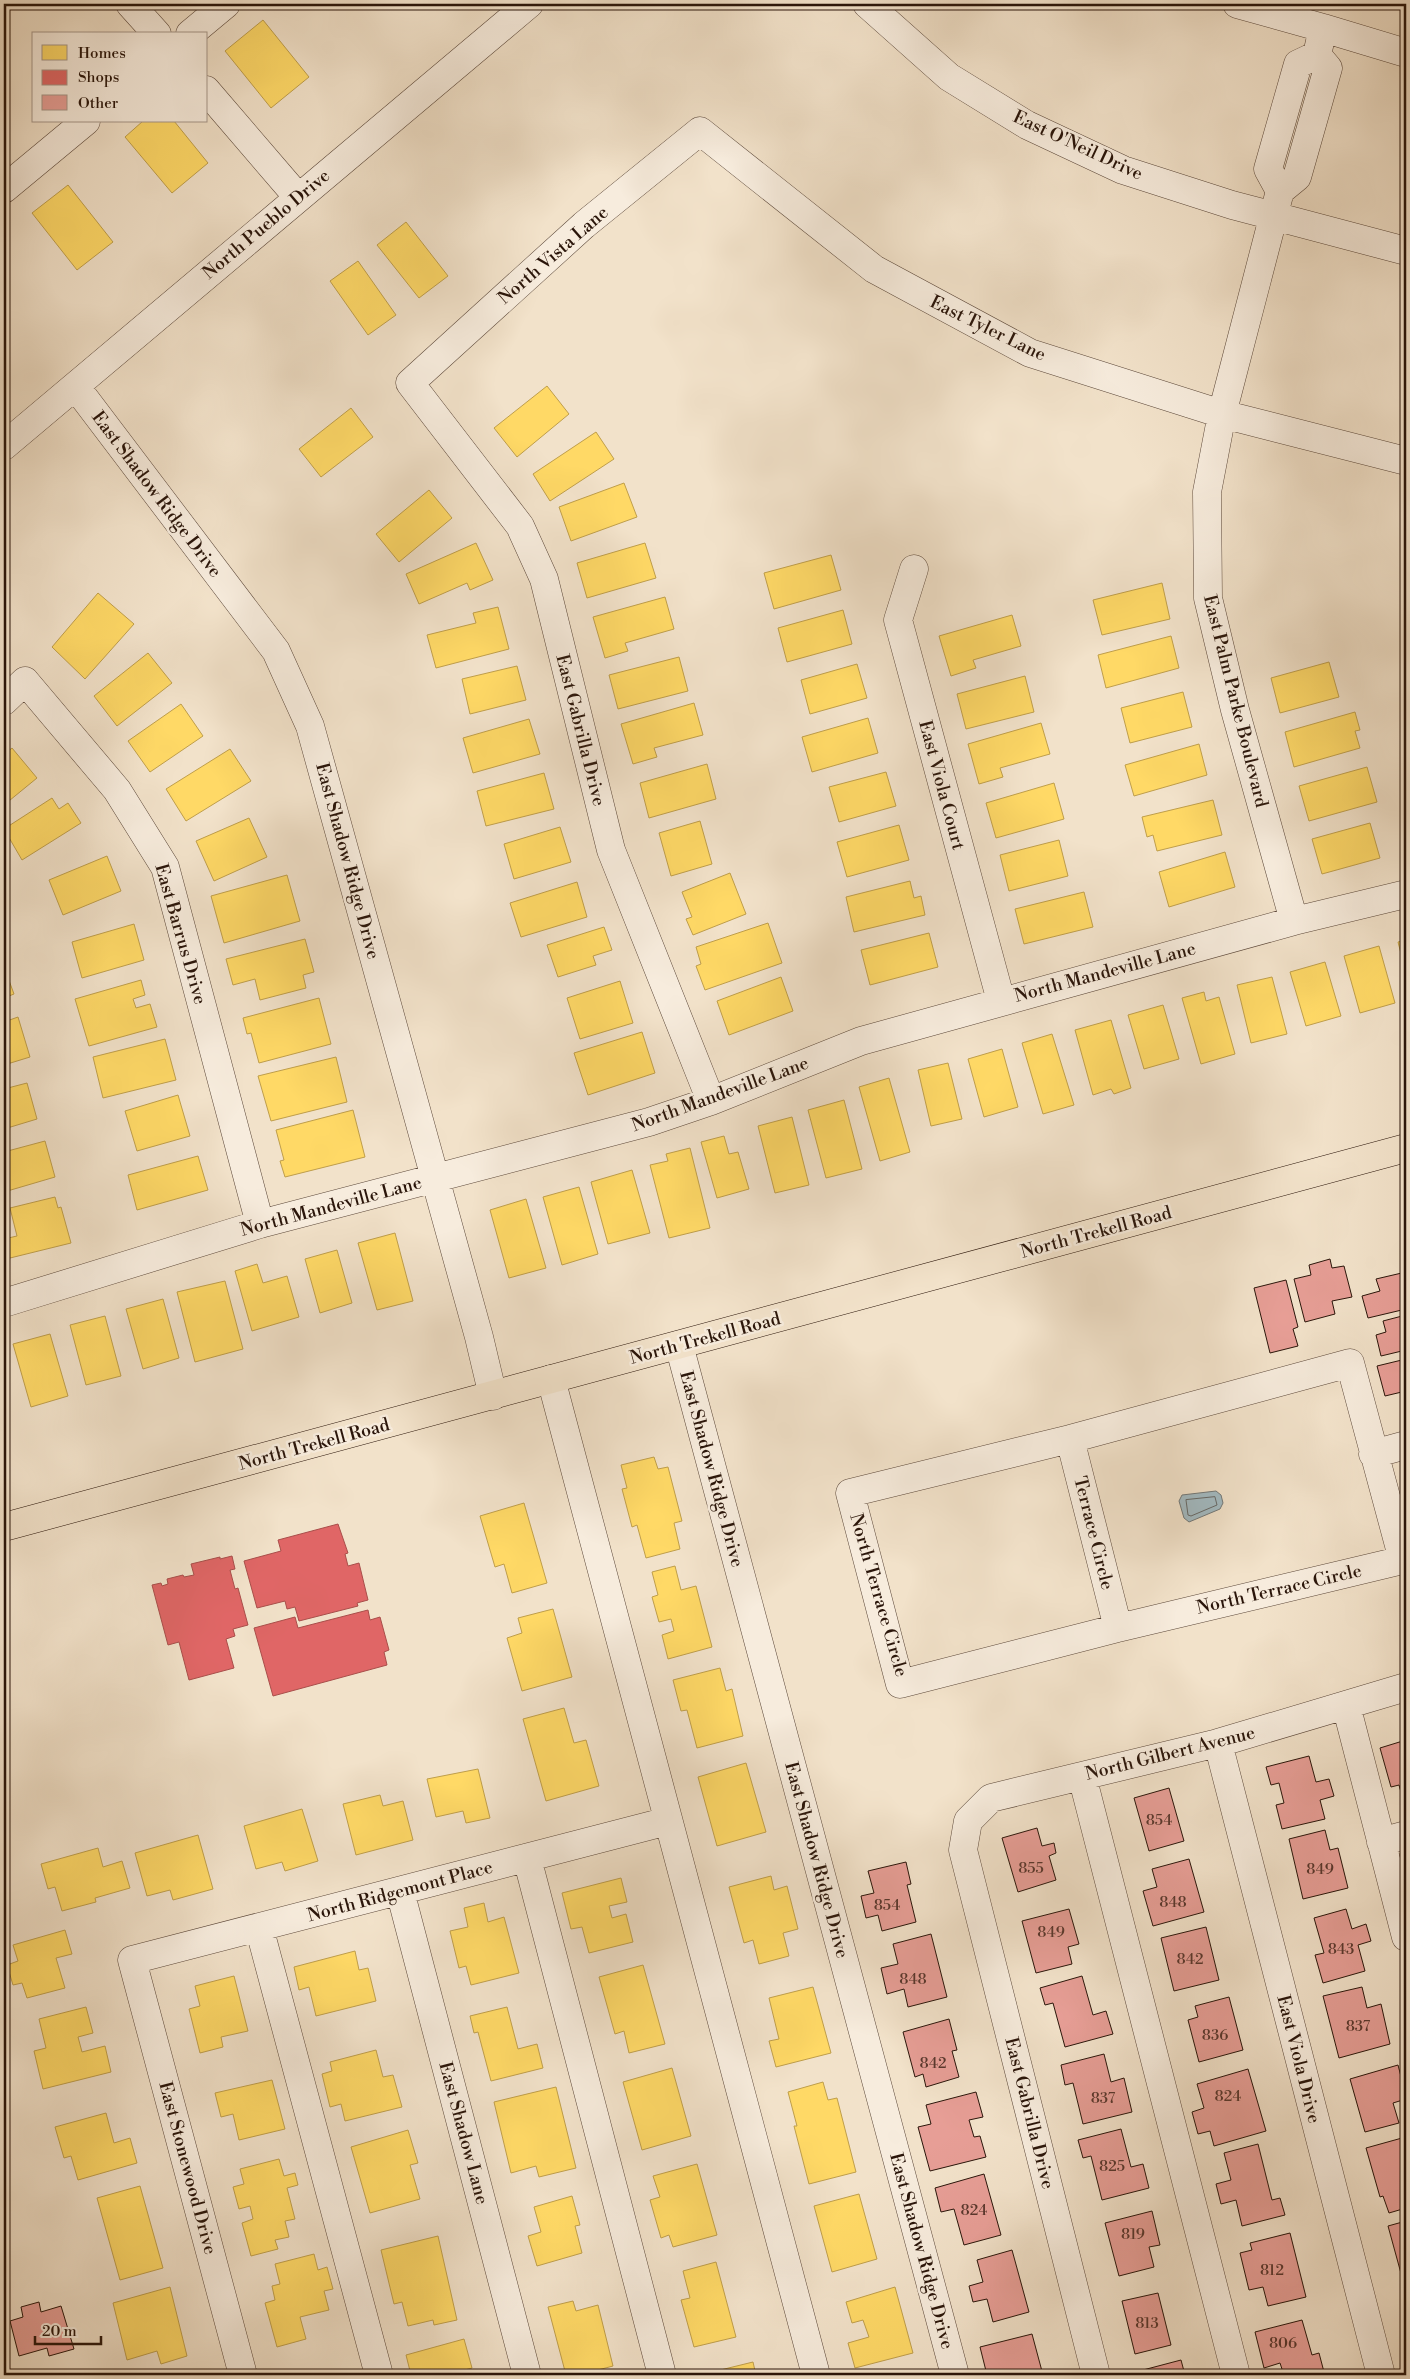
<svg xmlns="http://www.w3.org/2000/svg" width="1410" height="2379" viewBox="0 0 1410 2379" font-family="'Libre Bodoni',serif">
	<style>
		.water { fill: #a2bac2; stroke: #727878 }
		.homes { fill: #ffd966; stroke: #bf9e4a }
		.shops { fill: #e06666; stroke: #a94e4a }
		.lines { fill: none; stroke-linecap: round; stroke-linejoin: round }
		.shore { stroke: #666866; stroke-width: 1 }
		.building { fill: #e79e96; stroke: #2a150a }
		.minor-casing { stroke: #5c483a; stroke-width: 29 }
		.major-casing { stroke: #2a150a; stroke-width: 29 }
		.minor { stroke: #f7ecdd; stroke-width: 28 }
		.major { stroke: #f2e2ca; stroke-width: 28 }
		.labels { text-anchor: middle; stroke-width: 5; stroke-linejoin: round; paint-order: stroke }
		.number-label { font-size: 15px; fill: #59372d }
		.street-label { font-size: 18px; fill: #2a150a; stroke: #f7ecdd }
	</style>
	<rect width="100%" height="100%" fill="#f2e2ca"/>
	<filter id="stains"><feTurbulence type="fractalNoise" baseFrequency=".004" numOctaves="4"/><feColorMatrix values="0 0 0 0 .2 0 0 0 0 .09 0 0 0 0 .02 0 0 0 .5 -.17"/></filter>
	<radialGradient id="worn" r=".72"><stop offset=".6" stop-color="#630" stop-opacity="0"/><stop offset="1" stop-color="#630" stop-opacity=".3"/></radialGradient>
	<!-- water -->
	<path class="water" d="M1216,1491L1221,1495L1223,1503L1220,1509L1189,1522L1184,1518L1179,1501L1182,1495Z"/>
	<!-- homes -->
	<path class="homes" d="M263,20L309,77L271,108L225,51Z
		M143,121H174L208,163L172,193L125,137Z
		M68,185L113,242L77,270L32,213Z
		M406,222L448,276L419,298L377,245Z
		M358,261L396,315L368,335L330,281Z
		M547,386L569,414L517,457L494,428Z
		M351,408L373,437L321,477L299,449Z
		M596,432L614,459L550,501L533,474Z
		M624,483L637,517L571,541L559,507Z
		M429,490L452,518L399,562L376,534Z
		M476,543L493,580L470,590L467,583L419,604L406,574Z
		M645,543L656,578L587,598L577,563Z
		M831,555L841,590L774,609L764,573Z
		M1162,583L1170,619L1102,635L1093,600Z
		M98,593L134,624L85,679L52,647Z
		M665,597L674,629L625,643L628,651L605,658L593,617Z
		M498,607L509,649L436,668L427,635L476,623L473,613Z
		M843,610L852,644L787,662L778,628Z
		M1012,615L1021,646L973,660L976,668L951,676L939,636Z
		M1171,636L1179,668L1106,688L1098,655Z
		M148,653L172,683L117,726L94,696Z
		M679,657L688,691L618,709L609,675Z
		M1329,662L1339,697L1280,713L1271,678Z
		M857,664L867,698L810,714L801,680Z
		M517,666L526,700L470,714L462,679Z
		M1025,676L1034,712L966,729L957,694Z
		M1183,692L1192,727L1130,743L1121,708Z
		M694,703L703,735L654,748L657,757L633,764L621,724Z
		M181,704L203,736L150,772L128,741Z
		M1355,712L1360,730L1355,731L1360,748L1294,767L1285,732Z
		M868,718L878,753L812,772L802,737Z
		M529,719L540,754L473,773L463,738Z
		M1041,723L1050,754L1000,768L1003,777L979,784L968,744Z
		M1199,744L1207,775L1134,796L1125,765Z
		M12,748L37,778L4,805V755Z
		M230,749L251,781L186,821L166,789Z
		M707,764L716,799L649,818L640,783Z
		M1367,767L1377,802L1309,821L1299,786Z
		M886,772L896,806L839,822L829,787Z
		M544,773L554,809L486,826L477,791Z
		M1054,783L1064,819L996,838L986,803Z
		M52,798L59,809L68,803L81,823L22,860L4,829Z
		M1213,800L1222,835L1157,851L1153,835L1147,837L1142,817Z
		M249,818L267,857L214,881L196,841Z
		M700,821L712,864L671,876L659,833Z
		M1370,823L1380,858L1322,874L1312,839Z
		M899,825L909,860L847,877L837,842Z
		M560,827L571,862L514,879L504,844Z
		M1059,840L1068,876L1009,891L1000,855Z
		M1225,852L1235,887L1169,907L1159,872Z
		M107,856L121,891L63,915L49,880Z
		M730,873L746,914L693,935L686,919L692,917L682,892Z
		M287,875L300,921L224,943L211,896Z
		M910,881L914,898L921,896L925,915L854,932L846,897Z
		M577,882L587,917L521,937L510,903Z
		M1084,892L1093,927L1024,944L1015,909Z
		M768,923L782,963L705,990L696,966L701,964L696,947Z
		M134,924L144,960L82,978L72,942Z
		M604,927L612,950L593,956L596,965L558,977L547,945Z
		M929,933L938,967L870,985L861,950Z
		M305,939L314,972L303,975L306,988L260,1000L255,979L233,985L226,959Z
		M1406,940V973L1398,942Z
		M1379,946L1395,1003L1360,1013L1344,956Z
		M1325,962L1341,1016L1306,1026L1290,972Z
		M4,967L14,994L4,998Z
		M781,977L793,1011L729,1035L717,1001Z
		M1272,977L1287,1034L1251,1043L1237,985Z
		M141,980L145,995L133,999L136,1008L150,1004L157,1027L89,1046L75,999Z
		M620,981L633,1023L580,1039L567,998Z
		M1204,992L1206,1001L1219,997L1235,1054L1201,1064L1182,998Z
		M319,998L331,1044L259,1063L251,1033L247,1034L243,1018Z
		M1163,1005L1179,1059L1144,1069L1128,1015Z
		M18,1017L30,1057L4,1065V1022Z
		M1111,1020L1131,1088L1114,1094L1111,1089L1093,1095L1075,1030Z
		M642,1032L655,1073L588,1095L574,1053Z
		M1052,1034L1074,1105L1043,1114L1022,1043Z
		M165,1039L176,1080L103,1098L93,1057Z
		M1002,1049L1018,1107L984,1117L968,1059Z
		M336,1057L347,1102L271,1121L258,1076Z
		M948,1063L962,1119L931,1126L918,1070Z
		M889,1078L910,1152L880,1161L859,1087Z
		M27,1083L37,1119L4,1129V1089Z
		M178,1095L190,1136L137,1151L125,1111Z
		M844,1100L862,1169L826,1178L808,1110Z
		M353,1110L365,1157L285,1177L280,1161L284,1160L276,1130Z
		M792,1117L809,1185L775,1193L758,1126Z
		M724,1136L729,1154L738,1152L749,1189L717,1198L701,1142Z
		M45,1141L55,1177L4,1192V1152Z
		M690,1148L710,1228L669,1238L650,1165L668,1161L666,1154Z
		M198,1156L208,1190L137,1210L128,1175Z
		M632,1170L650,1233L608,1244L591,1182Z
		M579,1187L598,1254L562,1265L543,1197Z
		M55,1197L58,1208L61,1207L71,1243L6,1259L4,1239L17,1236L10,1208Z
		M526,1199L546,1268L509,1278L490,1210Z
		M395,1233L413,1301L377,1310L358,1243Z
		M337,1250L352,1303L320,1313L305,1259Z
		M257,1264L263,1283L287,1276L299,1317L252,1331L235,1271Z
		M225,1281L243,1349L195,1362L177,1292Z
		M163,1299L179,1358L143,1369L126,1309Z
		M105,1316L121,1376L86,1385L70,1325Z
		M50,1334L68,1396L31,1407L13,1344Z
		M654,1457L658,1469L668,1467L682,1521L674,1523L680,1549L646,1558L637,1525L632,1527L622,1489L627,1488L621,1465Z
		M524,1503L547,1583L512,1593L504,1564L495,1567L480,1516Z
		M675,1566L681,1590L696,1586L712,1647L668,1659L662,1635L674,1631L671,1619L659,1622L652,1597L658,1595L652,1572Z
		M553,1609L572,1677L522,1691L507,1638L522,1633L518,1618Z
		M720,1668L726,1691L732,1689L743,1736L697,1748L687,1710L681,1711L673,1680Z
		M564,1708L574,1743L586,1740L599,1786L546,1801L523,1719Z
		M746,1763L766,1832L717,1846L698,1777Z
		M478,1769L490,1818L466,1823L463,1811L436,1817L427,1779Z
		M380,1795L383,1806L403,1801L413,1840L356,1855L343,1804Z
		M302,1809L318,1861L285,1871L282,1862L256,1869L244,1826Z
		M198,1835L213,1889L173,1900L170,1890L147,1896L135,1853Z
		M98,1848L103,1867L122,1861L130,1888L95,1898L96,1902L62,1911L55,1887L48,1889L41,1864Z
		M771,1876L774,1890L787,1886L798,1929L783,1933L789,1956L759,1964L753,1940L744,1943L729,1887Z
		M621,1878L627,1902L609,1906L612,1918L626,1914L633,1942L589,1953L582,1927L571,1929L562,1893Z
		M484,1903L488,1922L504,1917L519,1973L471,1985L466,1966L459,1968L450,1931L468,1927L464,1908Z
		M65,1930L72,1954L56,1958L65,1988L27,1998L22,1983L13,1985L7,1965L18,1961L13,1945Z
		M355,1951L359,1970L368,1968L376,2001L316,2016L309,1987L299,1990L294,1967Z
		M643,1965L665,2044L629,2053L624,2031L615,2034L599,1977Z
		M234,1976L248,2031L221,2037L223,2047L200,2053L189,2009L200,2006L195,1986Z
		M813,1987L831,2053L776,2067L769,2041L779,2039L769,1998Z
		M86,2007L93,2033L78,2037L82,2052L105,2046L111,2072L43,2089L34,2051L46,2048L39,2019Z
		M507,2007L518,2049L537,2044L543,2068L491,2081L478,2032L474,2033L470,2016Z
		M376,2050L383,2077L393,2075L402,2107L345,2121L341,2104L330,2107L322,2074L332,2071L330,2062Z
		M672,2068L691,2136L642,2150L623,2082Z
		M272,2080L285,2129L239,2140L233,2114L221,2117L215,2093Z
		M823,2082L828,2100L837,2098L856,2172L809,2184L794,2126H797L788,2092Z
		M556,2087L576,2168L539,2177L536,2166L511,2173L494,2102Z
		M106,2113L114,2143L130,2138L137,2163L78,2180L71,2156L64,2158L55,2127Z
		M408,2130L418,2163L410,2165L420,2199L370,2213L351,2147Z
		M279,2159L284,2176L295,2173L298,2185L287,2188L295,2219L285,2221L289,2237L275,2240L278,2249L251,2256L242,2223L253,2219L250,2206L239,2209L233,2187L244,2184L240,2169Z
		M697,2164L717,2235L673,2247L669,2235L661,2238L650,2200L660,2197L653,2176Z
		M140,2186L163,2268L120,2280L97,2198Z
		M859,2194L877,2259L832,2272L814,2206Z
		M572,2196L580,2225L575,2226L582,2253L537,2266L528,2236L541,2232L534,2207Z
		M438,2236L457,2320L434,2325L433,2320L408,2326L402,2302L394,2304L381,2250Z
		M314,2254L318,2270L327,2267L333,2289L324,2291L329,2310L300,2317L306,2339L277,2347L265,2303L275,2300L272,2286L280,2284L275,2264Z
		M716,2262L736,2337L694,2347L681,2300L690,2298L683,2271Z
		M170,2287L187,2356L161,2364L157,2351L127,2360L113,2303Z
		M895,2287L913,2353L855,2368L848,2343L869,2337L863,2320L852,2323L846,2302Z
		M573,2301L576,2311L598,2305L613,2366L579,2375H566L548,2307Z
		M464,2339L472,2368L457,2372L458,2375H411L406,2355Z
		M753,2362L756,2375H700Z"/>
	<!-- shops -->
	<path class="shops" d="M338,1524L348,1553L345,1554L348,1566L359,1563L368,1600L357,1603L358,1606L299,1621L295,1607L287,1609L285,1601L257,1608L244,1561L281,1551L278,1540Z
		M232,1556L235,1569L230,1570L235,1589L238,1588L248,1625L233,1629L235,1636L226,1639L234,1668L189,1680L179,1642L168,1645L152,1585L161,1583L162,1586L168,1584L167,1579L183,1575L184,1577L194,1575L191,1564L220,1557V1559Z
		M368,1610L370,1620L380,1617L389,1650L384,1652L387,1665L273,1696L254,1628L295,1617L298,1628Z"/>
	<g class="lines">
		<!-- shore -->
		<path class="shore" d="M1215,1497L1217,1505L1191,1516L1188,1515L1186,1500Z"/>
	</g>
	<!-- building -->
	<path class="building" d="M1330,1259L1332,1268L1344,1266L1352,1297L1332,1301L1335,1314L1305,1322L1294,1279L1311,1275L1309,1265Z
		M1406,1272V1309L1368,1318L1362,1296L1380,1291L1376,1279Z
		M1286,1280L1298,1327L1293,1329L1298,1346L1270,1353L1254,1288Z
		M1406,1315V1350L1381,1356L1376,1335L1386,1332L1383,1321Z
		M1406,1359V1391L1385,1396L1377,1366Z
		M1406,1740V1799L1403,1800L1399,1785L1391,1787L1380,1748Z
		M1309,1756L1316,1782L1329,1779L1334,1796L1320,1800L1325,1819L1282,1829L1276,1805L1284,1803L1279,1783L1271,1785L1266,1767Z
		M1169,1788L1184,1841L1149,1851L1134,1798Z
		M1037,1828L1042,1846L1054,1843L1056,1853L1049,1856L1056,1880L1018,1892L1002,1838Z
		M1325,1830L1330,1850L1338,1848L1348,1888L1303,1899L1289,1839Z
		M1189,1859L1204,1912L1153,1926L1143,1891L1157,1887L1152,1869Z
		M906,1862L911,1884L907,1885L916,1922L882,1931L878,1915L866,1918L861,1896L874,1893L868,1871Z
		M1069,1909L1079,1944L1068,1947L1072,1964L1036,1973L1022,1921Z
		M1346,1909L1352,1929L1366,1924L1371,1941L1358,1945L1365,1971L1323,1983L1315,1955L1324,1953L1314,1918Z
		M1206,1927L1219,1980L1174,1991L1161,1938Z
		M931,1934L947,1997L908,2007L904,1989L887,1994L881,1968L898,1964L893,1944Z
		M1082,1976L1093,2015L1106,2011L1113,2034L1065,2047L1053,2003L1045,2005L1040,1988Z
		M1362,1987L1367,2008L1381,2004L1390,2044L1339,2058L1323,1996Z
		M1229,1997L1243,2050L1199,2062L1188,2020L1198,2017L1195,2006Z
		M949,2019L957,2050L952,2051L959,2077L926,2087L923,2074L915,2077L903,2032Z
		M1104,2054L1111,2082L1124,2078L1132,2112L1083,2124L1073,2083L1065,2085L1061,2065Z
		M1398,2065L1406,2096V2099L1393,2103L1399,2123L1365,2132L1350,2079Z
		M1248,2069L1266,2131L1214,2146L1210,2131L1198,2134L1192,2112L1204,2108L1197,2084Z
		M976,2092L983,2117L969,2120L974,2137L980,2136L986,2157L930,2171L918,2127L931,2124L926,2105Z
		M1121,2129L1131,2167L1143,2164L1149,2188L1102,2200L1091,2156L1083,2158L1078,2140Z
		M1402,2138L1406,2151V2208L1389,2213L1383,2196L1380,2197L1366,2148Z
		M1258,2144L1272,2200L1280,2198L1285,2215L1242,2226L1236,2200L1221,2204L1216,2184L1231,2180L1224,2153Z
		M4,2166L7,2195H4Z
		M984,2174L1001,2235L964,2245L954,2209L941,2212L935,2188Z
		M1152,2211L1160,2245L1149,2247L1154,2267L1119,2276L1105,2223Z
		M1406,2221V2288H1405L1388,2226Z
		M1290,2233L1306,2297L1268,2306L1263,2287L1249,2290L1240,2253L1252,2250L1250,2243Z
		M1012,2250L1029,2312L993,2322L987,2299L973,2302L969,2286L983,2282L977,2260Z
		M1158,2293L1171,2345L1135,2354L1122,2301Z
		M39,2302L41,2312L61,2306L74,2349L49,2356L47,2348L19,2356L10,2321L23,2317L21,2307Z
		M1302,2320L1312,2355L1319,2353L1324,2372L1314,2375H1284L1280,2363L1264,2368L1255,2332Z
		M1032,2334L1043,2375H987L980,2347Z
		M1181,2360L1185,2375H1144L1143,2370Z"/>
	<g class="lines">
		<!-- minor casing -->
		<g class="minor-casing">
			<path id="minor" d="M130,4L157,34
				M867,4L949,77L1027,125L1123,170L1232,205L1406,251
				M1237,4L1323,28L1317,55
				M1323,28L1406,53
				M190,34L226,4
				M206,90L297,196
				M4,189L86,121
				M1280,191L1297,177L1328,68L1317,55L1298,64L1268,169L1280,191L1222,414L1207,492L1208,598L1235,710L1294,921
				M76,387L276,651L310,726L479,1337L493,1396
				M4,446L529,4
				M914,569L898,620L1001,1001
				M4,701L25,681L117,790L165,867L260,1224
				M711,1101L611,850L544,579L520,526L410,383L584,225L700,131L874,269L1030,353L1222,414L1406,461
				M4,1303L260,1224L649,1122L711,1101L861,1041L1294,921L1406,894
				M679,1345L955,2375
				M1350,1363L1403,1560L1118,1628L900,1684L850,1493L1070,1439Z
				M551,1379L816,2375
				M1070,1439L1118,1628
				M1373,1454L1406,1445
				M1346,1705L1406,1937
				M1218,1743L1381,2375
				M1082,1776L1236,2375
				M1381,1842L1406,1835
				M527,1858L662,2375
				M400,1891L527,2375
				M259,1927L379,2375
				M243,2375L132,1960L668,1821
				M1096,2375L963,1850L968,1821L991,1798L1218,1743L1406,1687"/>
		</g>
		<!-- major casing -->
		<g class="major-casing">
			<path id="major" d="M4,1527L1406,1148"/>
		</g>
		<!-- minor -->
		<use href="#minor" class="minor"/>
		<!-- major -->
		<use href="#major" class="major"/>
	</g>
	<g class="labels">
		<!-- number labels -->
		<g class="number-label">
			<text x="1159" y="1825">854</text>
			<text x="1031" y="1873">855</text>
			<text x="1320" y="1874">849</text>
			<text x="1173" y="1907">848</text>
			<text x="887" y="1910">854</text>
			<text x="1051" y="1937">849</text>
			<text x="1341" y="1954">843</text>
			<text x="1190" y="1964">842</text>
			<text x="913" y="1984">848</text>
			<text x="1358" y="2031">837</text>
			<text x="1215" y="2040">836</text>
			<text x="933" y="2068">842</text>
			<text x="1228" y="2101">824</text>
			<text x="1103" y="2103">837</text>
			<text x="1112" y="2171">825</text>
			<text x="974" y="2215">824</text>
			<text x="1133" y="2239">819</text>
			<text x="1272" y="2275">812</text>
			<text x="1147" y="2328">813</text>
			<text x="1283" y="2348">806</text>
		</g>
		<!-- street labels -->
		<g class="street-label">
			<text transform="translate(1078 145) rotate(25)" y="6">East O'Neil Drive</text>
			<text transform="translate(266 224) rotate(-40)" y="6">North Pueblo Drive</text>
			<text transform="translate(553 255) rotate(-41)" y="6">North Vista Lane</text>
			<text transform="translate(988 328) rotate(26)" y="6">East Tyler Lane</text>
			<text transform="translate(157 494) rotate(53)" y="6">East Shadow Ridge Drive</text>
			<text transform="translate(1236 701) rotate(76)" y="6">East Palm Parke Boulevard</text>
			<text transform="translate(581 730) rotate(76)" y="6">East Gabrilla Drive</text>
			<text transform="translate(942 785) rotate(75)" y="6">East Viola Court</text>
			<text transform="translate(348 861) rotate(75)" y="6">East Shadow Ridge Drive</text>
			<text transform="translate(181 934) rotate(74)" y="6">East Barrus Drive</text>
			<text transform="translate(1105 972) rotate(-15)" y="6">North Mandeville Lane</text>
			<text transform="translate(720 1094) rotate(-20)" y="6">North Mandeville Lane</text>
			<text transform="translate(331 1206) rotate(-15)" y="6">North Mandeville Lane</text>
			<text transform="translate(1096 1232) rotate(-15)" y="6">North Trekell Road</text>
			<text transform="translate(705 1338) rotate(-15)" y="6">North Trekell Road</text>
			<text transform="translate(314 1444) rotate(-15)" y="6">North Trekell Road</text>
			<text transform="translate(712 1469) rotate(75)" y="6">East Shadow Ridge Drive</text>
			<text transform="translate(1094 1533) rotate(76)" y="6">Terrace Circle</text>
			<text transform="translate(1279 1589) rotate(-13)" y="6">North Terrace Circle</text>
			<text transform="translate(879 1595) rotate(74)" y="6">North Terrace Circle</text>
			<text transform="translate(1170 1753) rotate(-14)" y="6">North Gilbert Avenue</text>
			<text transform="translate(817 1860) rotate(75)" y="6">East Shadow Ridge Drive</text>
			<text transform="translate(400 1891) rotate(-15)" y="6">North Ridgemont Place</text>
			<text transform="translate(1299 2059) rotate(76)" y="6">East Viola Drive</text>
			<text transform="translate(1030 2113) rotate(76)" y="6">East Gabrilla Drive</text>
			<text transform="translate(464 2133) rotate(75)" y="6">East Shadow Lane</text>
			<text transform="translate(188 2168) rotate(75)" y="6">East Stonewood Drive</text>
			<text transform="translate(922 2251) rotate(75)" y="6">East Shadow Ridge Drive</text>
		</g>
	</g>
	<!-- margin -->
	<rect width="1410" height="2379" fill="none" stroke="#f2e2ca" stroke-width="20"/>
	<rect x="5" y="5" width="1400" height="2369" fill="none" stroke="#2a150a" stroke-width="2.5"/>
	<rect x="10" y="10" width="1390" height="2359" fill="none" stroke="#2a150a"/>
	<!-- legend -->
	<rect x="32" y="32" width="175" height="90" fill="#f7ecdd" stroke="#a59689"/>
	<rect x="42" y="45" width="25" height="15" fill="#ffd966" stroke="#a59689"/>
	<text x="78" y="58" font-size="15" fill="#2a150a">Homes</text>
	<rect x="42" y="70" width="25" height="15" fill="#e06666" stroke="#a59689"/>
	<text x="78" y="82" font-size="15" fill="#2a150a">Shops</text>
	<rect x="42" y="95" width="25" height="15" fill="#e79e96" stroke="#a59689"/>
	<text x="78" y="108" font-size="15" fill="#2a150a">Other</text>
	<!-- scale -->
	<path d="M35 2336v8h66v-8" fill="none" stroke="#2a150a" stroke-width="2.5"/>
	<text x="42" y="2336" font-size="15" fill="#2a150a" stroke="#f7ecdd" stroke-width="4" paint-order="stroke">20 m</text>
	<rect width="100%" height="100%" filter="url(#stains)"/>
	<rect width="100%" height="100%" fill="url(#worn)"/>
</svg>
